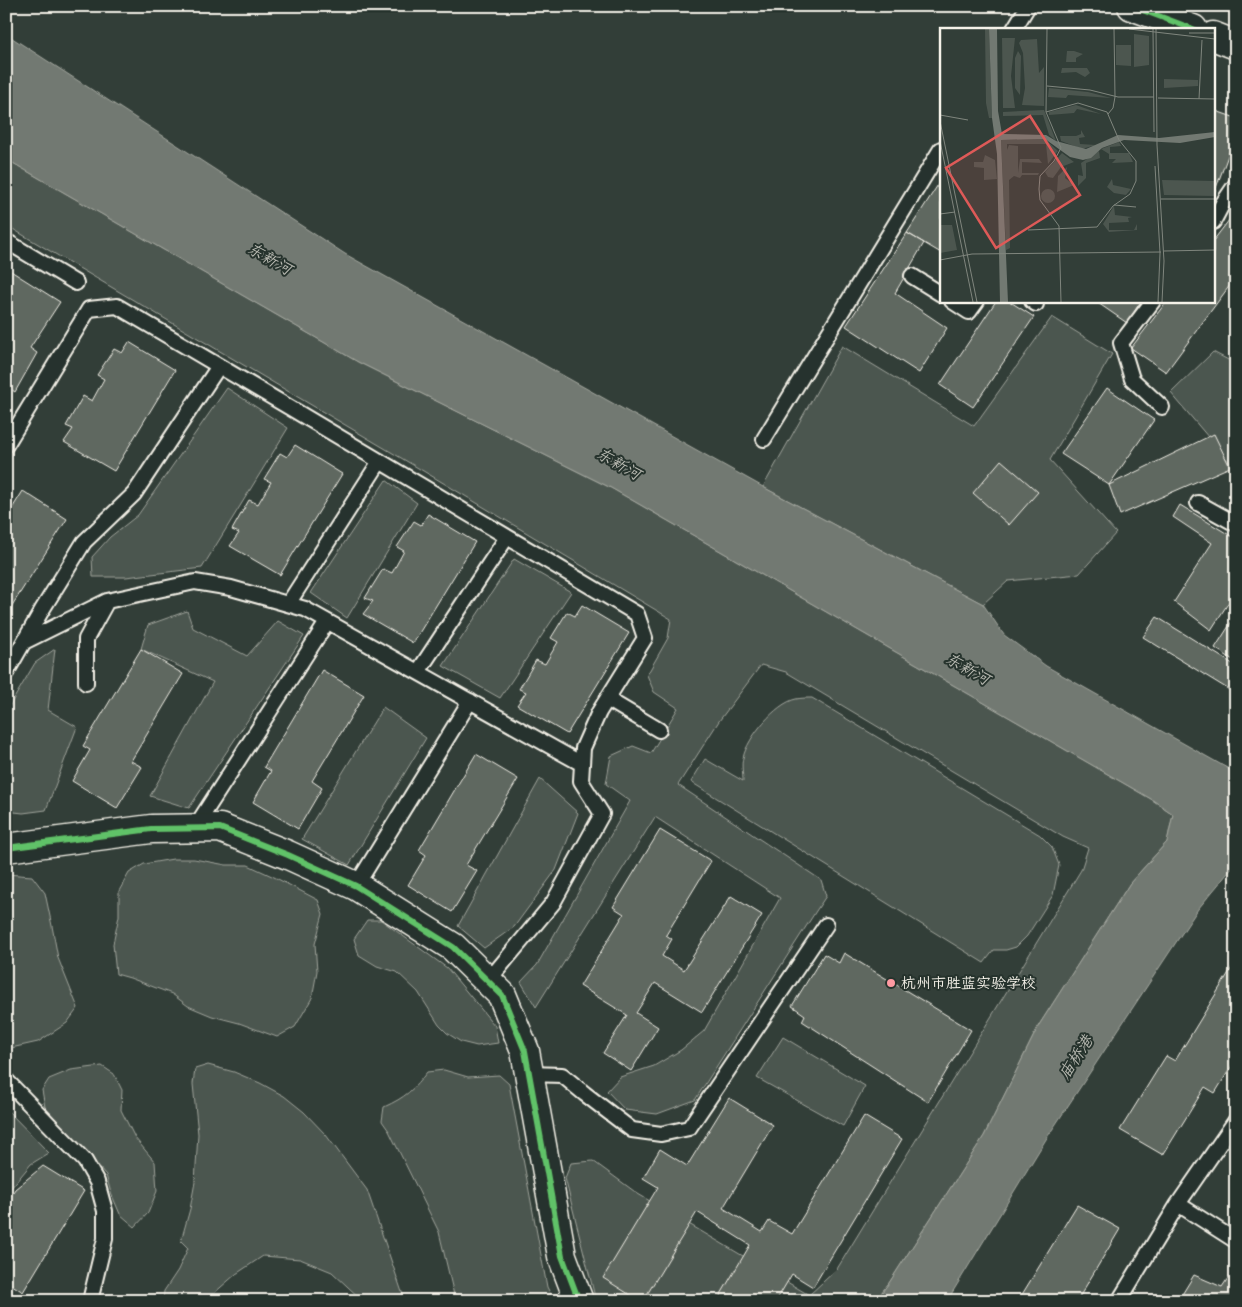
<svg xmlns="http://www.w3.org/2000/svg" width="1242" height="1307" viewBox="0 0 1242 1307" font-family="Mali,'LXGW WenKai TC',sans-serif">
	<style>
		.green { fill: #4c564f; stroke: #a0a49c }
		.water { fill: #727972; stroke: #a6a9a1 }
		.building { fill: #5f6861; stroke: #f4f1e8 }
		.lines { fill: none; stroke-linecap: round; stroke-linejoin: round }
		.lane-casing { stroke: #f4f1e8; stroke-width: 18 }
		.street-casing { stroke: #f4f1e8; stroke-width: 31 }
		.primary-casing { stroke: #f4f1e8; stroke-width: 31 }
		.lane { stroke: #26332d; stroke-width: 14 }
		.street { stroke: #26332d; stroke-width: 28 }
		.primary { stroke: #26332d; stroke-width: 28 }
		.cycleway-casing { stroke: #26332d; stroke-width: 9 }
		.cycleway { stroke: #61c268; stroke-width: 6 }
		.poi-dot { fill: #ff9aa2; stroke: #26332d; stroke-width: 2 }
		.labels { text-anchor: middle; stroke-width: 4; stroke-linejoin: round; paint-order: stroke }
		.poi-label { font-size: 15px; fill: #f4f1e8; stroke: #26332d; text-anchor: start }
		.water-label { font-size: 16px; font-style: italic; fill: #babbb3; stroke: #26332d }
		.inset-road { fill: none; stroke: #80867e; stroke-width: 1 }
		.view { fill: #de5a58; fill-opacity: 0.15; stroke: #de5a58; stroke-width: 2.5 }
		.inset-edge { fill: none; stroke: #f4f1e8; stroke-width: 2.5 }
	</style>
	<rect width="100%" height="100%" fill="#323e38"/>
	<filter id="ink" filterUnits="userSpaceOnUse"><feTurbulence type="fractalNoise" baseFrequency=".02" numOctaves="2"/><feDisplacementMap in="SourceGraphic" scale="10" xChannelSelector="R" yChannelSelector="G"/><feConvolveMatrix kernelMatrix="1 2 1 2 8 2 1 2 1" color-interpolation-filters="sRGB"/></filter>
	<g filter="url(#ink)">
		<!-- green -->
		<path class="green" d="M6,159L358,362L611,488L1151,799L1173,814L1167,842L1130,883L1039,1025L984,1136L889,1283L875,1301H596L565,1178L571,1163L593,1161L638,1194L809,1295L837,1269L1081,870L1088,848L1063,837L786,672L761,665L719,721L678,785L821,880L826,896L816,911L695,1100L657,1114L625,1110L607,1091L620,1077L654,1066L681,1050L704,1031L780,898L655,817L536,1007L521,982L537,965L630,801L606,784L611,756L633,746L651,753L678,708L654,692L647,675L668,638L671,619L430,475L6,225Z
			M1052,317L1112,354L1050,460L1116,533L1079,574L1008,581L983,604L763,487L842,346L974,426Z
			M1213,352L1236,364V470L1171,393Z
			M227,388L288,428L202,568L126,577H93L92,557L110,537L138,515Z
			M386,480L417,503L347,618L311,593Z
			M514,559L571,592L500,698L443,666Z
			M187,611L193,628L247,656L278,621L304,636L189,808L150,796L213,682L141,649L148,625Z
			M55,649L48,710L77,727L46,810L23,813L6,811V712L35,663Z
			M812,698L1040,835L1052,847L1059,865L1053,895L1027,936L1016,947L1006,950H994L984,963L691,782L705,759L743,781C743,774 741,764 743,758C747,738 776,703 796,699C801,698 807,698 812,698Z
			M383,707L426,738L349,865L302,839Z
			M540,779L578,813L556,870L514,927L484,948L458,926Z
			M173,859H194L226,865H248L274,877L318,900L323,914L315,944L317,971L312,998L295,1027L277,1037L239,1023L212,1016L188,1006L172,994L130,978L116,974L113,944L119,916V891L129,873L144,864Z
			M6,874L32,876L45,893L52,926L58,958L78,1008L67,1023L38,1042L11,1048L6,1045Z
			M367,920H381L447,968L495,1026L498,1043L477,1046L461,1042L447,1033L439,1025L418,992L397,972L377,966L359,955L354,939Z
			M783,1037L865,1086L843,1126L757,1078Z
			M208,1065L234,1072L260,1083L284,1096L304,1112L326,1135L367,1190L405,1301H363L332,1272L300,1259L263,1256L236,1274L205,1301H163L164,1291L178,1270L188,1248L181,1241L190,1209L195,1182L198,1134L193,1084L195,1069Z
			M102,1066L114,1074L122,1090L121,1110L135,1138L155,1162L157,1191L148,1213L135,1227L120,1214L111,1193L106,1175L45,1107L42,1090L49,1079L71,1070Z
			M444,1070L468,1077L499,1075L509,1084L547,1287L554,1301H453L454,1295L439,1232L389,1131L382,1121L384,1107C406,1097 413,1090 427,1072Z
			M6,1109L49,1153L31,1164L6,1194Z"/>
		<!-- water -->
		<path class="water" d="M6,34L345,254L763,487L983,604L1004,635L1046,666L1236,773V867L1232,868L1198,909L1048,1136L947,1301H875L889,1283L984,1136L1039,1025L1130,883L1167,842L1173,814L1151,799L611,488L358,362L6,159Z"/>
		<!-- building -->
		<path class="building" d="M1213,110L1236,118V134L1213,196Z
			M941,180V253L907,233Z
			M1236,211V277L1166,372L1131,348L1167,301H1213V241Z
			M907,233L924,243L895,293L947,328L919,373L846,326Z
			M6,268L60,302L30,348L37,353L15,392L6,386Z
			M996,301H1009L1034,317L973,407L940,385Z
			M1095,301H1141L1127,323Z
			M129,342L175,370L114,471L64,442L73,429L66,426L83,396L92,401L104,379L97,375L114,349L122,353Z
			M1107,388L1154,420L1109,485L1061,454Z
			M1214,434L1230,467L1120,515L1109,485Z
			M295,445L342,474L280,575L230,546L239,533L232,530L249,500L258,504L271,482L264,479L280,453L287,457Z
			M1001,460L1038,492L1009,525L973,493Z
			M23,491L67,519L6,615V518Z
			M1180,505L1236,539V591L1211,630L1174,602L1212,543L1173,517Z
			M428,514L475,542L413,643L363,614L373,601L365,598L383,569L392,573L404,551L397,547L414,521L421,525Z
			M582,605L629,633L567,734L517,705L526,692L519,689L536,660L545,664L558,642L551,638L567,612L575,616Z
			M1236,615V662L1215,648Z
			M1157,617L1236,666V694L1143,637Z
			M141,649L183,674L131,761L142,767L117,808L72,781L90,750L83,746Z
			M322,670L364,695L312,781L322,788L298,829L253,802L271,771L264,767Z
			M476,754L518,779L466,865L477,871L452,912L408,885L426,855L419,850Z
			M660,830L711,861L666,935L672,939L662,956L684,970L731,896L762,915L702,1012L655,983L636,1013L658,1027L631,1071L603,1053L627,1015L580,986L624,914L613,907Z
			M844,953L971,1030L928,1102L802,1021L805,1015L792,1006L824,954L839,963Z
			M1236,961V1059L1215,1093L1205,1087L1163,1155L1120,1130L1166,1056L1175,1061Z
			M729,1098L773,1125L723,1208L762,1232L769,1221L792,1234L864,1116L902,1139L813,1287L792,1274L776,1301H717L750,1245L697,1212L643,1301H640L603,1278L658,1187L643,1178L660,1149L687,1166Z
			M43,1166L84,1191L23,1292L6,1281V1203L15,1189Z
			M1077,1205L1120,1229L1077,1301H1018Z
			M1194,1275L1222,1287L1228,1278L1236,1283V1301H1178Z"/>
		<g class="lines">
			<!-- lane casing -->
			<g class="lane-casing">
				<path id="lane" d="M1014,29L1028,6
					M1213,222L1223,203L1236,184
					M6,241L76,283
					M912,276L941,294
					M952,301L969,312L977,301
					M1032,301L1036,304
					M1153,301L1121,343L1132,379L1162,407
					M764,439L941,149
					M6,445L89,309L117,306L287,406L637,614L645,638L599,712L583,748L581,781L602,814L553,903L488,981
					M1198,503L1236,524
					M288,604L380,461
					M24,642L107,601L195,582L231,588L305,609L582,764
					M418,672L507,537
					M6,673L42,610L84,542L134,494L219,366
					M86,683V639L107,601
					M607,699L659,730
					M194,829L327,622
					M356,886L470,701
					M529,1074L562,1075L585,1094L632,1130L661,1134L689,1128L826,925
					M6,1080L85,1161L97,1182L105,1211V1239L90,1301
					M1178,1204L1236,1241
					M1119,1301L1178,1204L1236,1120"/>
			</g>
			<!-- street casing -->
			<g class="street-casing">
				<path id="street" d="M6,848L151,829L220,828L288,855L356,886L453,947L502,995L525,1051L562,1256L579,1301"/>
			</g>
			<!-- primary casing -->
			<g class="primary-casing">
				<path id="primary" d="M1132,6L1193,29
					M1213,36L1236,45"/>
			</g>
			<!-- lane -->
			<use href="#lane" class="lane"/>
			<!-- street -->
			<use href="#street" class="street"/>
			<!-- primary -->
			<use href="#primary" class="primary"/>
			<!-- cycleway casing -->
			<g class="cycleway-casing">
				<path id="cycleway" d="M1132,6L1193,29
					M6,848L151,829L220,828L288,855L356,886L453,947L502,995L525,1051L562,1256L579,1301"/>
			</g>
			<!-- cycleway -->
			<use href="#cycleway" class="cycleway"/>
		</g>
	</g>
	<!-- markers -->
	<circle class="poi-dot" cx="891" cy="983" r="5"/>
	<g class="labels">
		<!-- poi labels -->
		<g class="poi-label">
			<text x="901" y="988">杭州市胜蓝实验学校</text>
		</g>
		<!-- water labels -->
		<g class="water-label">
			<text transform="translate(270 258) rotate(30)" y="6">东新河</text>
			<text transform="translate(619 463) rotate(30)" y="6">东新河</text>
			<text transform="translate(968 668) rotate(30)" y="6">东新河</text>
			<text transform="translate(1075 1057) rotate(-57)" y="6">庙桥港</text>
		</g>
	</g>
	<!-- overview -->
	<g transform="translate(940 28)">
		<rect width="275" height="275" fill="#323e38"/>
		<path d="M45,1H49L52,90H49L46,75ZM194,6L209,8V37L194,39ZM62,10H75L71,48L75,80H63ZM97,11L99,45L104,39V78L82,77L85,60L83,25L79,15L81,12ZM176,17H191V38L176,37ZM78,23L81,28L80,67L75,60V30ZM134,23L143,26L136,30V34H126L127,23ZM122,40H147L150,45L145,49L136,44L121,45ZM224,51L258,52V58L224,60ZM109,60L148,64L171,70L128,67L126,70L108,69ZM136,77L161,86L137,81L134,85L109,87V84ZM104,82L116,113L109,107L103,87L63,88V84ZM141,102L145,109L139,110L140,116L156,117L142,121L121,113L120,108H136L141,106ZM105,111L118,123L108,136L106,116H67V122L69,117L78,118V145L80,131H99L102,135L82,134V145H99L98,147H82L80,150L74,148L69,152L70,220L66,222L61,112ZM179,114L181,118L170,119V125H189L193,134L172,135L176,131H169V126L161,121ZM159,123L160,130L146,135V150L138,158V147L143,148L141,135ZM122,125L134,134L121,139L113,150L108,149L105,144ZM45,127L55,132L57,151L44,152V140L34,139V134H43ZM127,139L125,150L134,157L117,164L118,148ZM172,151L173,157L191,161L186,167L174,165L167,159ZM222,152L275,153V168L224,167ZM101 168a7 7 0 1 1 14 0a7 7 0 1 1-14 0ZM174,178L175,187L192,189L188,190L189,194L169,195V202H194L197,196V202L169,204L163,196ZM0,197H12L17,222L0,225Z" fill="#4c564f"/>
		<path d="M49,1H57L58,83L62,106L106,107L116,113L146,121L178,107L219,110L275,104V109L240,115L184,112L162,120L151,130L143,132L130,129L105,111L61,112L68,274H60L57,126L52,90Z" fill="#727972"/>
		<path class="inset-road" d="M107,1L106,84L121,120L114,133L100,148L99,161L100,172L119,198L121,274M189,1L275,11M213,1L214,104M216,1L217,117L224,233L222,274M249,5H275M107,58L150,62L178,69H214M218,70L275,71M259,71L262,12M168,86L173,80L175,69L174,1M0,87L28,92M0,93L37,274M0,113L33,274M215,138L220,225L218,274M221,171H275M174,177L196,179M0,186L15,184M88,202L157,199L173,178L190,166L196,153V133L179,112L167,84L138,75L106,84M224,223L275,222M0,232L32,226L221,224"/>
		<path class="view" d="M90,88L140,167L56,220L6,140Z"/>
		<rect width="275" height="275" class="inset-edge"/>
	</g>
	<!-- margin -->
	<rect width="1242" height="1307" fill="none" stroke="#26332d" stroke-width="25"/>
	<rect x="12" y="12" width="1217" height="1282" fill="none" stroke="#f4f1e8" stroke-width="2" filter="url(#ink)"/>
</svg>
